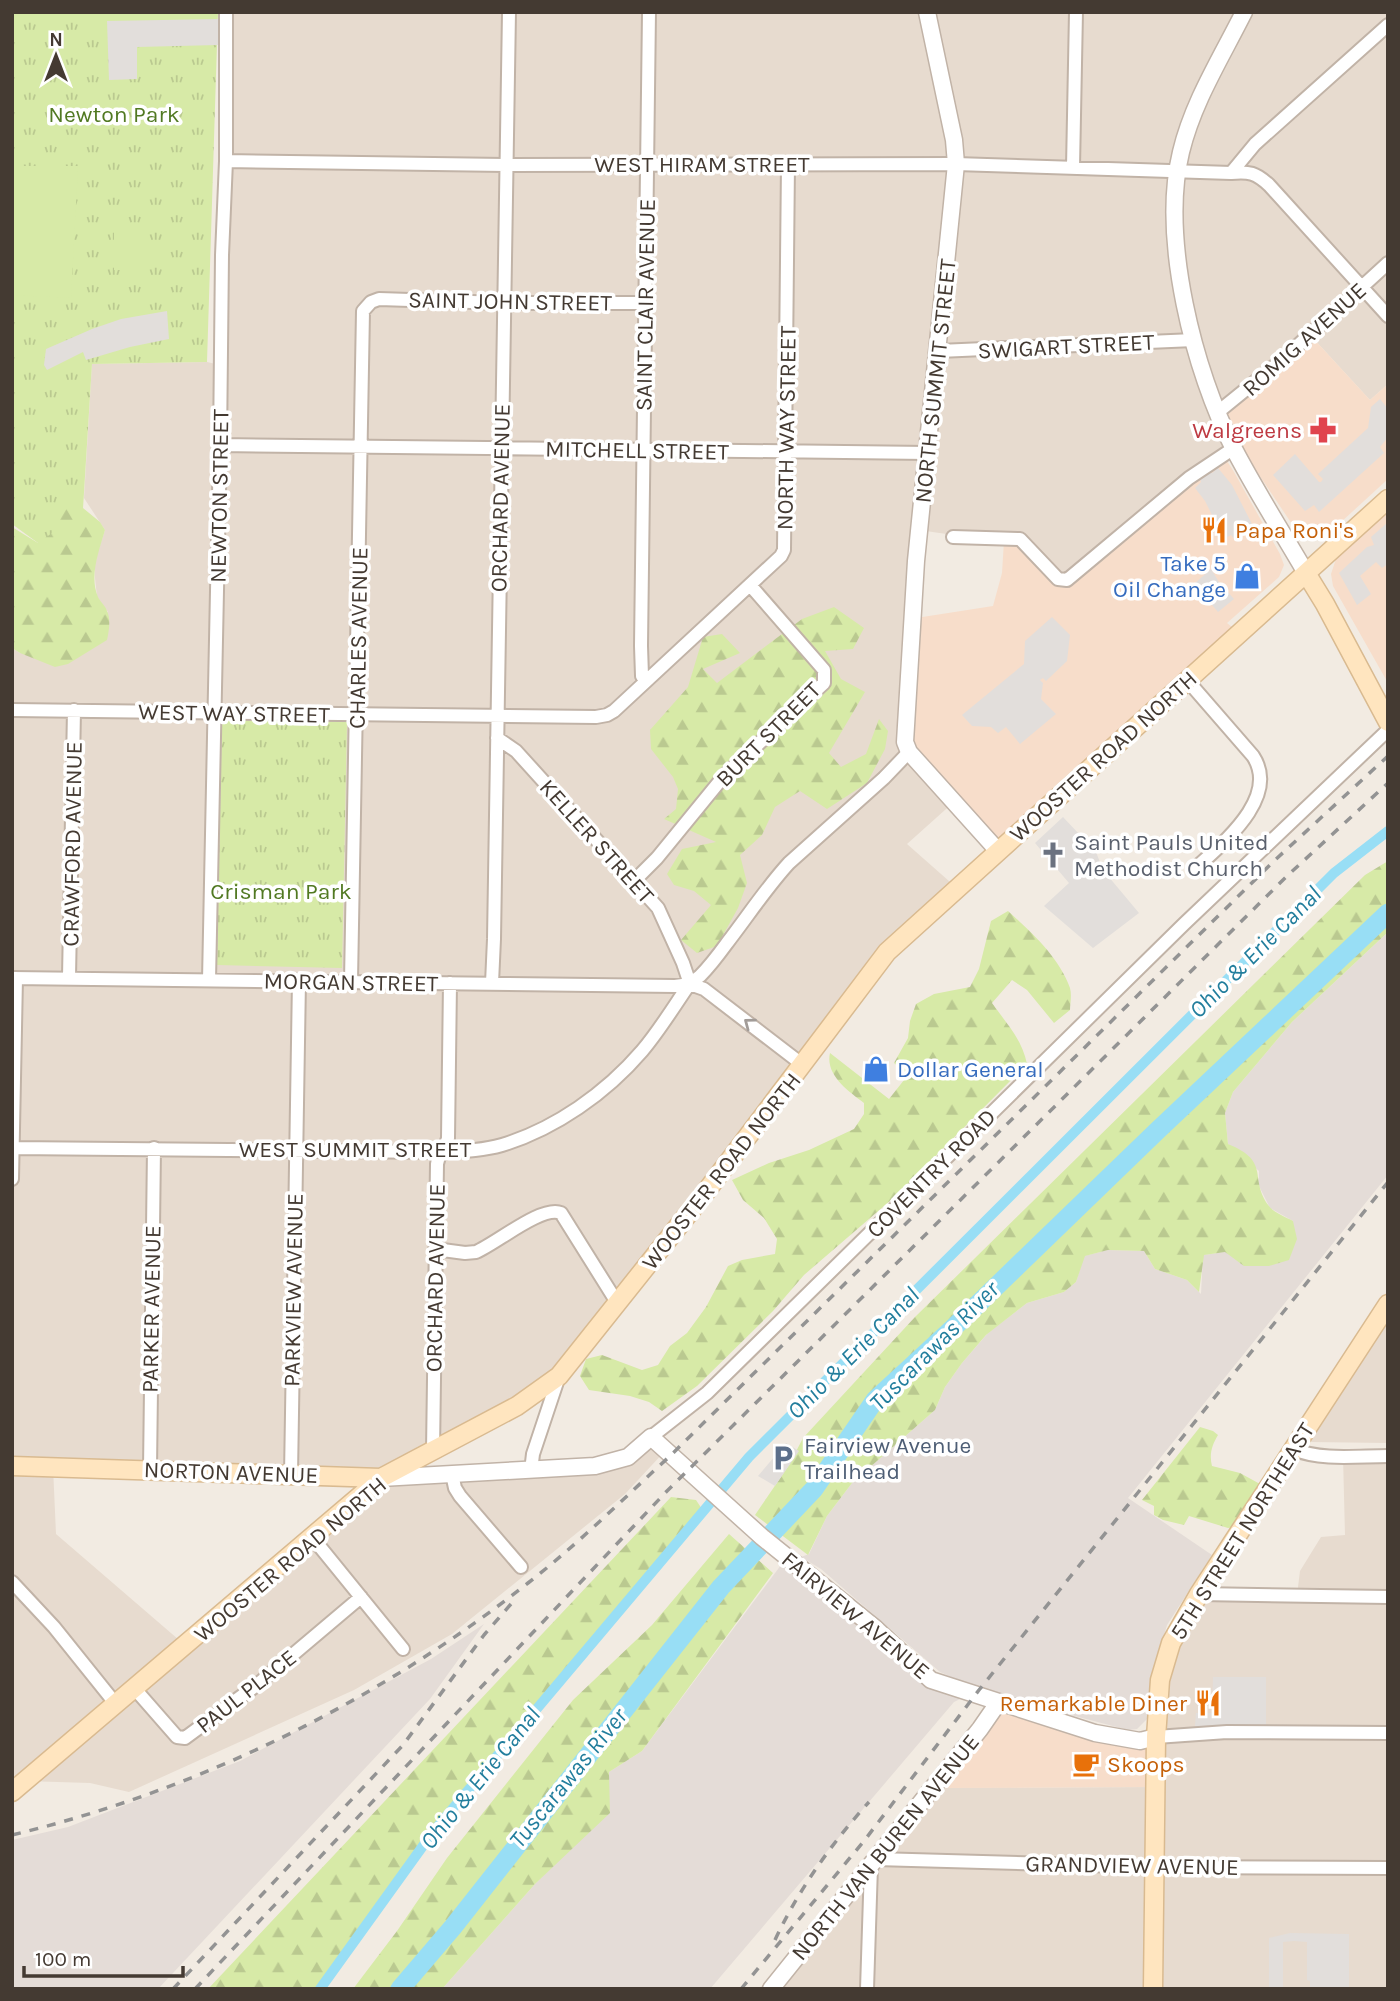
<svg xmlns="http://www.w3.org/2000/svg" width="1400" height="2001" viewBox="0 0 1400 2001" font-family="Karla,sans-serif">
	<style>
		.residential { fill: #e7dbcf; fill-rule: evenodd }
		.commercial { fill: #f7ddca }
		.industrial { fill: #e4dcd7 }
		.grass { fill: url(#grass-tufts) }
		.forest { fill: url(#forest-firs) }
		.garden { fill: #d7eaa7 }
		.parking { fill: #e2dedb }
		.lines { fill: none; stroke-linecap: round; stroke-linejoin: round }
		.canal { stroke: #98def5; stroke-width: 10 }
		.river { stroke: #98def5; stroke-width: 19 }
		.minor-casing { stroke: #c1b3a7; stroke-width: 16 }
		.tertiary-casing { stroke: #c1b3a7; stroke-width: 19 }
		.secondary-casing { stroke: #d9ba90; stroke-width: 21 }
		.minor { stroke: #fff; stroke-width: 12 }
		.tertiary { stroke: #fff; stroke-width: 16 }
		.secondary { stroke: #ffe5bf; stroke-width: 18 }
		.rail { stroke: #939393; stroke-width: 3.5; stroke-dasharray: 9 9; stroke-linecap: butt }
		.oneway { stroke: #a29c98 }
		.labels { text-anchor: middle; stroke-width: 7; stroke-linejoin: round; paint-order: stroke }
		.park-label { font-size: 23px; fill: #517922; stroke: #fff }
		.street-label { font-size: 23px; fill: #443a32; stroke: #fff }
		.health-label { font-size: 23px; fill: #be3a42; stroke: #fff; text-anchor: end }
		.food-label { font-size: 23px; fill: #c56008; stroke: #fff; text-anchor: start }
		.shop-label { font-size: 23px; fill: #366cbe; stroke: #fff; text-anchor: end }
		.worship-label { font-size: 23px; fill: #5b616d; stroke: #fff; text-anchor: start }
		.service-label { font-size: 23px; fill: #4e5e75; stroke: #fff; text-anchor: start }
		.water-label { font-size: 24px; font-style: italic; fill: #227e9d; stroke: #fff }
	</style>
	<defs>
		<pattern id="grass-tufts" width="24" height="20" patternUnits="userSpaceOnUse" patternTransform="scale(1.75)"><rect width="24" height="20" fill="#d7eaa7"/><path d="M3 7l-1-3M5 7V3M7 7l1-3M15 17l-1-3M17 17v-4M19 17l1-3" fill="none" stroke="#bac990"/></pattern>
		<pattern id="forest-firs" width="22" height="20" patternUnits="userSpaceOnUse" patternTransform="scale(1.75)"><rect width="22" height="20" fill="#d7eaa7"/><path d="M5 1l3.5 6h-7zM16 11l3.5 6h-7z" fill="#bac990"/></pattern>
	</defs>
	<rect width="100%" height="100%" fill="#f2ebe2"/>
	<!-- residential -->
	<path class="residential" d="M226,12H1388V384L1370,400L1312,337L1218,412L1234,448L1067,580L1028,546L919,530L911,624L955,801L907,844L958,889L924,918L539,1391L383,1477L595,1466L651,1437L665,1451L625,1494L452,1634L354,1690L129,1792L90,1783L25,1781L12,1792V648L20,653L108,612L97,597L95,578V560L105,530L84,498L92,364L207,362L220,365ZM53,1467L380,1478L186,1646L56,1534Z
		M1388,1322V1443L1310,1442Z
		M1343,1456H1388V1989H770L933,1788L1156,1787L1160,1680L1199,1594L1297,1595L1300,1571L1321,1537L1345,1535Z"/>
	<!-- commercial -->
	<path class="commercial" d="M1312,337L1370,400L1388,384V479L1328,534L1309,539L1298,533L1257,472L1223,412Z
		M1219,460L1227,461L1234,472L1280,554L1284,565L1279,577L1227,623L1233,628L1001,847L912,745L916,618L993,606L1002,573L1004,541L1019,543L1058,582L1073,583Z
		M1388,511V683L1333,586L1331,574L1336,559Z
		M999,1706L1154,1741L1152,1787L938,1788Z"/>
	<!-- industrial -->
	<path class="industrial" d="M1388,932V1175L1128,1498L1212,1555L1167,1625L1156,1663L1151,1715L1137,1729L1128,1730L1052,1710L963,1682L940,1672L821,1569L801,1557L809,1554L827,1516L852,1483L935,1410L945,1387L962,1363L988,1333L1027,1303L1064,1292L1076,1282L1084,1256L1108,1250L1144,1251L1155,1269L1187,1280L1201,1294L1203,1255L1225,1252L1293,1221L1270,1208L1259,1186V1171L1228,1144L1225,1113L1233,1092L1292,1022Z
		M784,1561L929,1687L964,1697L954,1702L710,1989H442L535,1884L571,1848L609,1772L642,1751Z
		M484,1624L430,1699L158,1989H12V1840L68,1827L240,1761L431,1659Z"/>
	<!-- grass -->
	<path class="grass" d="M12,12H218L207,362L92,364L79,573L12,524Z
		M222,719L347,722L342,968L217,965Z"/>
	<!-- forest -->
	<path class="forest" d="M66,494L100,522L105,530C99,551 89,576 98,597C100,602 106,606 107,611C111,619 109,631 107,640L68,664L55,667L20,653L12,648V527L38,543L52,533Z
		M834,607L864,628L853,649L825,651L841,679L865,692L829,753L841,767L866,754L879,719L888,731L885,749L867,783L827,809L800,791L775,807L762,835L740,855L747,883L738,908L717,946L697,953L681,940L711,905L694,891L674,885L667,874L682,849L716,842L664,819L676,809L678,789L673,777L651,749L650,730L688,687L703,637L722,634L740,653L703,669L717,683L802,619Z
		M1388,861V932L1292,1022L1233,1092L1225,1113L1228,1144C1272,1162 1248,1178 1269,1206C1274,1213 1286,1217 1293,1221L1297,1239L1289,1260L1269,1266H1244L1225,1252L1204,1255L1199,1292L1187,1280L1155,1269L1144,1251L1108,1250L1085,1256L1076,1282L1064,1292L1027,1303L986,1335L962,1363L945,1387L935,1410L852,1483L827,1516L808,1555L755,1515L789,1465L803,1438L915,1317L1365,875Z
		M1008,911C1031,932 1059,957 1070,988C1072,995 1070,1004 1070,1010L1054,1023L1027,990L1012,980L992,1003C1006,1023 1022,1039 1027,1064L898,1194L804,1275L773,1311L697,1386L662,1411L649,1402L630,1396L589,1390L580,1376L586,1359L602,1355L642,1370L658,1365L670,1346L687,1333L706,1307L728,1266L742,1260L775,1254L777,1239L764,1218L743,1200L732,1180L769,1163L809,1150L854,1129L864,1114V1103C848,1091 825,1075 830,1053L889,1099L908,1075L894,1063L908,1038L910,1021L916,1004L934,994L970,987L979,969L991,921Z
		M1200,1427L1213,1431L1218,1435C1212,1445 1209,1454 1212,1466L1240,1473L1260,1484L1258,1493L1236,1527L1228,1528L1189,1516L1184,1525L1163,1520L1154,1515V1506L1142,1500Z
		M671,1497L696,1500L704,1512L433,1832L323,1986L320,1989H208Z
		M729,1534L773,1573L642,1751L609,1772L610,1813L535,1884L442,1989H353L397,1931L447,1858L573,1700L652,1625Z"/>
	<!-- garden -->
	<path class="garden" d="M12,166H78L71,298L12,295Z
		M114,224H146V270H114Z"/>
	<!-- parking -->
	<path class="parking" d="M218,19V45L137,47V79L109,80L107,21Z
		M167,311L169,339L130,347L86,360L83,352L47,370L44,365L46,349L92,329L121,319Z
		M1380,399L1388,409V437L1380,447L1384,453L1319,512L1314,505L1305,511L1273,475L1295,454L1319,482H1321L1323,479L1318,474L1368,428L1371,407Z
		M1218,468L1232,485L1253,526L1236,541L1231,535L1224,539L1205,501L1195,488L1201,482L1200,479L1208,472L1212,473Z
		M1387,523L1388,564L1382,568L1376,562L1360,576L1371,594L1357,605L1339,573L1367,547L1374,545L1371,537Z
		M1211,569L1219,582L1234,599L1218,612L1194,584Z
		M1052,617L1070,635L1067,661L1046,681L1043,678L1040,680L1043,683L1041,699L1056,714L1020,744L1006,727L998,733L991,727L972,726L962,715L1024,664L1025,641Z
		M1063,817L1096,852L1103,870L1139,913L1093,948L1044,906L1069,883L1035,843Z
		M786,1443L799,1451L775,1486L758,1476Z
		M1213,1677H1266V1727L1195,1726L1196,1713H1212Z
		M1290,1933L1349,1934V1988L1310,1989V1981L1307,1980V1942L1294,1941L1283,1942V1989H1269V1938Z"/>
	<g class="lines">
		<!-- canal -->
		<path class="canal" d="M320,1989L433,1832L749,1457L1334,873L1388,831"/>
		<!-- river -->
		<path class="river" d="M400,1989L453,1927L721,1587L814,1489L875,1400L951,1330L1158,1130L1388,913"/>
		<!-- minor casing -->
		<g class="minor-casing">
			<path id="minor" d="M226,161L505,165L956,164L1231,173C1249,171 1256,173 1269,185L1388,316
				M1073,167L1076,12
				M1231,173L1255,144L1388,25
				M939,351L1194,340
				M1218,412L1282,360L1388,263
				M220,445L928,453
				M953,537L1020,539L1058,579L1067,580L1189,478L1234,448
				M1187,680L1253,756C1280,797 1224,842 1197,867
				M645,681L642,676L641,646L649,12
				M12,710L596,717L607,715L614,711L781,556L784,550L788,164
				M497,738L516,751L658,908L683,963L690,984
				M634,881L657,858L724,776L824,683V670L750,585
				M69,977L74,710
				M12,978L675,986L690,984L704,989L803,1065
				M209,980L220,445L222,255L226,161V12
				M351,981L363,311L371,302L379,299L503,303H645
				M492,983L494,939L509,12
				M12,1148L439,1152C460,1151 481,1151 502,1145C555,1129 606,1093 642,1051C659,1031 673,1008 688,986C692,982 696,979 700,976C710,966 719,954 727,943C748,916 766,888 789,863L884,778L909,752
				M12,1179L16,978
				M435,1249L465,1253L476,1252C497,1243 542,1205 561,1213L618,1304
				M651,1437L707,1393L1184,924L1388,730
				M1293,1449C1322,1461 1357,1456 1388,1456
				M433,1451L437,1164C439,1150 446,1149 448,1138L450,983
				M150,1469L154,1148
				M531,1471L533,1454L559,1376
				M452,1474L455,1488L460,1496L521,1567
				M291,1475L299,980
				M312,1537L403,1649
				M12,1582L54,1627L115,1703
				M1199,1594L1388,1597
				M135,1689L177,1737L185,1738L258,1684L361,1597
				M1156,1737L1227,1732L1388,1733
				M876,1859L1156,1867L1388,1868
				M867,1989L871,1866"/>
		</g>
		<!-- tertiary casing -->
		<g class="tertiary-casing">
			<path id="tertiary" d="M927,12L954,140L956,164L916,561L905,742L909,752L998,851
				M1244,12C1221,58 1193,102 1181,152C1160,238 1194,372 1234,449C1256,491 1282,532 1306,573
				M381,1478L595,1466L628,1457L651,1437L762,1537L875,1628L931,1680L1095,1733L1140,1741L1156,1737
				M771,1989L980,1729L998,1703"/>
		</g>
		<!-- secondary casing -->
		<g class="secondary-casing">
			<path id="secondary" d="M1306,573L1325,604L1388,722
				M12,1466L381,1478
				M12,1792L381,1478L517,1406L559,1376L708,1189L887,952L1388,499
				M1153,1989L1156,1737L1160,1680L1171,1643L1199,1594L1388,1304"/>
		</g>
		<!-- minor -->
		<use href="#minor" class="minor"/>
		<!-- tertiary -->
		<use href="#tertiary" class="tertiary"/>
		<!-- secondary -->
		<use href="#secondary" class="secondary"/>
		<!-- rail -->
		<path class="rail" d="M12,1835C199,1790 377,1702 528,1583C578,1544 623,1499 670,1456L1274,861L1388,756
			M775,1940C799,1889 831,1844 869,1802
			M173,1989L403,1745L484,1635L511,1604
			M195,1989L667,1491L1286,877L1388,783
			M741,1989L864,1841L979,1690L1388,1182"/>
	</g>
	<!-- one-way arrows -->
	<defs><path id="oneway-chevron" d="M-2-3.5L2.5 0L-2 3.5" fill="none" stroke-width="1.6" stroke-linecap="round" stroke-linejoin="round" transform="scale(1.75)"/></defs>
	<use class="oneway" href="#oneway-chevron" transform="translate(749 1023) rotate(-143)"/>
	<!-- icons -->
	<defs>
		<g id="pharmacy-bare" transform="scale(2.1)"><path d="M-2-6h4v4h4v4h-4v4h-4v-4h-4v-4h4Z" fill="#e0444e" stroke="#fff" stroke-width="2.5" paint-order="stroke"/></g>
		<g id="restaurant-bare" transform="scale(2.1)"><path d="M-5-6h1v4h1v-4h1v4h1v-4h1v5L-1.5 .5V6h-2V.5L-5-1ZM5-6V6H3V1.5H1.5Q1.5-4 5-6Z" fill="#e8710a" stroke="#fff" stroke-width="2.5" paint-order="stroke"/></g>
		<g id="shop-bare" transform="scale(2.1)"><path d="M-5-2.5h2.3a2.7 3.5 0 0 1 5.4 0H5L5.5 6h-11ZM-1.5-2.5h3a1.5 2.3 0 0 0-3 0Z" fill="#3f7fe0" stroke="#fff" stroke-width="2.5" paint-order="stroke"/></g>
		<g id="church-bare" transform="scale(2.1)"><path d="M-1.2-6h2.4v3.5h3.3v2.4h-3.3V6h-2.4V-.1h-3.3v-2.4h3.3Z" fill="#6b7280" stroke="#fff" stroke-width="2.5" paint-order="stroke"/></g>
		<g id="parking-bare" transform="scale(2.1)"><path d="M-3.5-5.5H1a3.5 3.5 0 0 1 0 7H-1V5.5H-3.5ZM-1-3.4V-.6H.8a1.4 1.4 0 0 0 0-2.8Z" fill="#5c6f8a" stroke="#fff" stroke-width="2.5" paint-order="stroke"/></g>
		<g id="cafe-bare" transform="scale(2.1)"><path d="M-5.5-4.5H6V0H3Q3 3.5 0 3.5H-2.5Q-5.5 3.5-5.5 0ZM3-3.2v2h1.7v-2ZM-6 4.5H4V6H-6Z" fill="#e8710a" stroke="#fff" stroke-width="2.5" paint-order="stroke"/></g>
	</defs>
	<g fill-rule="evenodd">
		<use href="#pharmacy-bare" x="1323" y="430"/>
		<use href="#restaurant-bare" x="1214" y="530"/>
		<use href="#shop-bare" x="1247" y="576"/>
		<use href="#church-bare" x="1053" y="855"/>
		<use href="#shop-bare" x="876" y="1069"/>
		<use href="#parking-bare" x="783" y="1458"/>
		<use href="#restaurant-bare" x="1208" y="1703"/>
		<use href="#cafe-bare" x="1086" y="1764"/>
	</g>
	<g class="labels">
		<!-- park labels -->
		<g class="park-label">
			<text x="114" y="122">Newton Park</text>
			<text x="281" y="899">Crisman Park</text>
		</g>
		<!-- street labels -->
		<g class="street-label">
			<text x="702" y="172">WEST HIRAM STREET</text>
			<text transform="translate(510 301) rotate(1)" y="8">SAINT JOHN STREET</text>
			<text transform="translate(645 305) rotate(-89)" y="8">SAINT CLAIR AVENUE</text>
			<text transform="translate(1304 339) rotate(-42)" y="8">ROMIG AVENUE</text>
			<text transform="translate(1066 346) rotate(-3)" y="8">SWIGART STREET</text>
			<text transform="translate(935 381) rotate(-84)" y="8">NORTH SUMMIT STREET</text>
			<text transform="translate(786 428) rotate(-89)" y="8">NORTH WAY STREET</text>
			<text transform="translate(637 450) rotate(1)" y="8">MITCHELL STREET</text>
			<text transform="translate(219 496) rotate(-89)" y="8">NEWTON STREET</text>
			<text transform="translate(500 498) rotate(-89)" y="8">ORCHARD AVENUE</text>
			<text transform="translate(358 638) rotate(-89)" y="8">CHARLES AVENUE</text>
			<text transform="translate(234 713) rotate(1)" y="8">WEST WAY STREET</text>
			<text transform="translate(768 734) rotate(-45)" y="8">BURT STREET</text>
			<text transform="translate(1103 756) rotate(-42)" y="8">WOOSTER ROAD NORTH</text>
			<text transform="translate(597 841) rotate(48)" y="8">KELLER STREET</text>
			<text transform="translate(72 844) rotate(-89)" y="8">CRAWFORD AVENUE</text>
			<text transform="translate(351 982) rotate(1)" y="8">MORGAN STREET</text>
			<text x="355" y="1157">WEST SUMMIT STREET</text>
			<text transform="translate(721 1171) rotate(-52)" y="8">WOOSTER ROAD NORTH</text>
			<text transform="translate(931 1173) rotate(-45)" y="8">COVENTRY ROAD</text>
			<text transform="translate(435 1278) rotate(-89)" y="8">ORCHARD AVENUE</text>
			<text transform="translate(293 1290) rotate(-89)" y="8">PARKVIEW AVENUE</text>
			<text transform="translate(151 1309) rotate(-89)" y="8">PARKER AVENUE</text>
			<text transform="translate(231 1472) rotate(2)" y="8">NORTON AVENUE</text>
			<text transform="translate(1242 1531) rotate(-58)" y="8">5TH STREET NORTHEAST</text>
			<text transform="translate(290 1559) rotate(-40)" y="8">WOOSTER ROAD NORTH</text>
			<text transform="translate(856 1615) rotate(40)" y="8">FAIRVIEW AVENUE</text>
			<text transform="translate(246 1691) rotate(-38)" y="8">PAUL PLACE</text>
			<text transform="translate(885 1847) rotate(-51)" y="8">NORTH VAN BUREN AVENUE</text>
			<text transform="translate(1132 1865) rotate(1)" y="8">GRANDVIEW AVENUE</text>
		</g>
		<!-- health labels -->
		<g class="health-label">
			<text x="1302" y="438">Walgreens</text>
		</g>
		<!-- food labels -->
		<g class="food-label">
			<text x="1235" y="538">Papa Roni's</text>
			<text x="1187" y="1711" text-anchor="end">Remarkable Diner</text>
			<text x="1107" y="1772">Skoops</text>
		</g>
		<!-- shop labels -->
		<g class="shop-label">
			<text x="1226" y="571">Take 5<tspan x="1226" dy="26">Oil Change</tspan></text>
			<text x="897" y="1077" text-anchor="start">Dollar General</text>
		</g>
		<!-- worship labels -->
		<g class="worship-label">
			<text x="1074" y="850">Saint Pauls United<tspan x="1074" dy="26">Methodist Church</tspan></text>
		</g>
		<!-- service labels -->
		<g class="service-label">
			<text x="804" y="1453">Fairview Avenue<tspan x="804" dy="26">Trailhead</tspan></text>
		</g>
		<!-- water labels -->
		<g class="water-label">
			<text transform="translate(1255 952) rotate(-45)" y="8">Ohio &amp; Erie Canal</text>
			<text transform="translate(934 1346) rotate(-45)" y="8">Tuscarawas River</text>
			<text transform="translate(853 1353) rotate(-45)" y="8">Ohio &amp; Erie Canal</text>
			<text transform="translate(480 1778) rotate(-51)" y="8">Ohio &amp; Erie Canal</text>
			<text transform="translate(568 1778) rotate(-51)" y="8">Tuscarawas River</text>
		</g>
	</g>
	<!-- border -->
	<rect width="1400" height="2001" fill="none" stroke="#443a32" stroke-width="28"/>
	<!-- north arrow -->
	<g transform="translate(56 56)" stroke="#ffffff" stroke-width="5" paint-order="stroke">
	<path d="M0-5L12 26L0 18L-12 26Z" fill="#443a32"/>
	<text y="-10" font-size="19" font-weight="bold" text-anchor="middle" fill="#443a32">N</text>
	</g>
	<!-- scale -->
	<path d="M24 1966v10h159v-10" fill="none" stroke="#443a32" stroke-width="3.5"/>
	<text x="35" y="1966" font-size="21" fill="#443a32" stroke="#ffffff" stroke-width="5" paint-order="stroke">100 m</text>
</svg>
